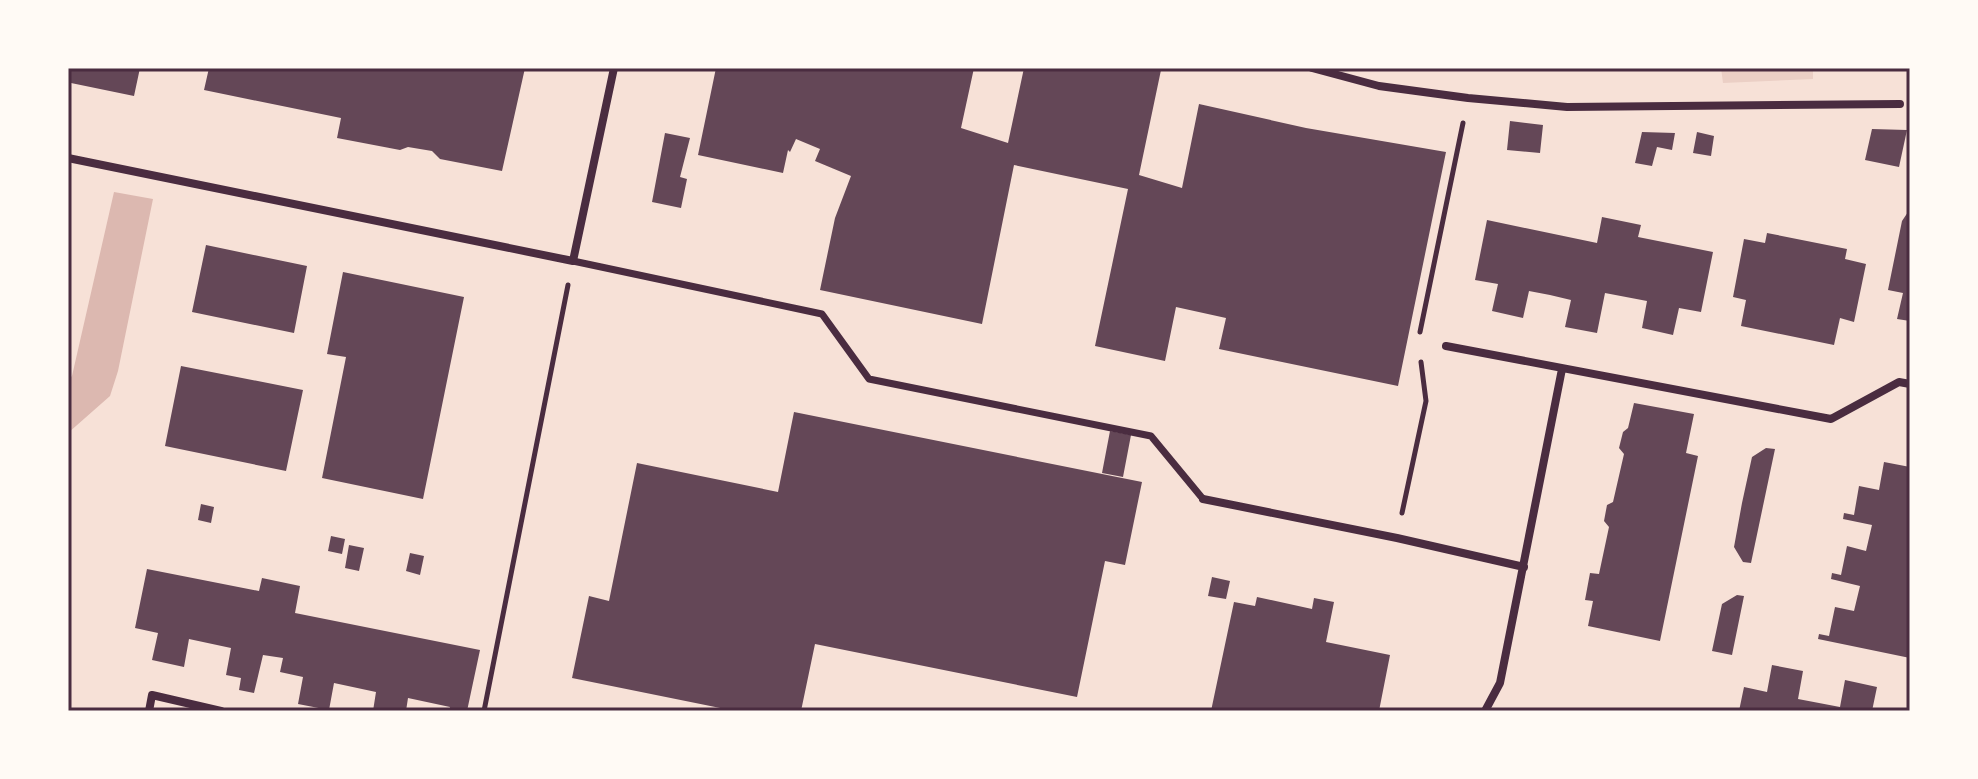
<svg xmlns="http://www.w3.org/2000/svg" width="1978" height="779" viewBox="0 0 1978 779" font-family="'Crimson Pro',serif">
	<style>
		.green { fill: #ebcfc5 }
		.water { fill: #dcb8b0 }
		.building { fill: #644757 }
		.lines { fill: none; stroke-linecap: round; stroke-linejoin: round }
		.path { stroke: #4a2c40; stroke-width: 5 }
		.pedestrian { stroke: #4a2c40; stroke-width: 7 }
		.minor { stroke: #4a2c40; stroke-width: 8 }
		.neatline { fill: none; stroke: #4a2c40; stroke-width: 3 }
	</style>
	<rect width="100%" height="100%" fill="#f7e1d7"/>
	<!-- green -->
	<path class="green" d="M1721,68H1813V79L1723,83Z"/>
	<!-- water -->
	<path class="water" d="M114,192L153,199L118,371L110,396L68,433V380L72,376Z"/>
	<!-- building -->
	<path class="building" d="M68,68H140L134,96L71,83L68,81Z
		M209,68H525L502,171L440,159L432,151L408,147L400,150L337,138L341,118L204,90Z
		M716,68H974L961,128L1008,143L1024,68H1156L1161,70L1139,175L1182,188L1199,104L1306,128L1446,152L1398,386L1219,349L1226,318L1176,307L1165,361L1095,346L1128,189L1014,165L982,324L820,290L835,218L851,176L815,161L820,149L796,139L790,152L788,150L783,173L698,155Z
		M1510,121L1543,125L1540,153L1507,150Z
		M1872,129L1907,130L1899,167L1865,160Z
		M1642,132L1675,133L1672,150L1657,147L1652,166L1635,163Z
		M1697,132L1714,136L1711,156L1693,153Z
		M665,133L690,138L680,177L687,179L681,208L652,202Z
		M1910,209V321L1897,319L1903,293L1888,290L1902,221Z
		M1602,217L1641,225L1638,237L1713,252L1701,312L1679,308L1673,335L1642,328L1647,301L1605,293L1597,333L1565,327L1571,300L1550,295L1529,291L1523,318L1492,311L1498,284L1475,280L1487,220L1597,243Z
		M1767,233L1847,249L1845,259L1866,264L1854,322L1840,318L1834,345L1741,326L1746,300L1733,297L1744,239L1765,243Z
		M206,245L307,266L294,333L192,312Z
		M343,272L464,297L423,499L322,478L346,357L327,354Z
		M181,366L303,390L286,471L165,446Z
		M1634,403L1694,414L1686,453L1698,456L1660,641L1588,626L1593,601L1585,600L1590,573L1599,574L1609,527L1604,521L1607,505L1613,502L1624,454L1619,448L1623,432L1628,428Z
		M794,412L1142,482L1125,565L1105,561L1077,697L815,644L801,711H735L572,678L589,596L609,601L637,463L778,492Z
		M1110,431L1131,435L1123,477L1102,473Z
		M1766,448L1775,449L1751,563L1743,562L1734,547L1742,503L1752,457Z
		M1884,462L1910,467V658L1818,639L1819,634L1829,636L1835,607L1854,611L1860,586L1831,579L1832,573L1841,575L1847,546L1866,551L1872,525L1843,519L1844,513L1854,515L1859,486L1879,490Z
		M201,504L214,507L211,523L198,520Z
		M331,536L345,539L342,554L328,551Z
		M349,545L364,548L359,571L345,568Z
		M410,553L424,556L420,575L406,571Z
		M147,569L259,591L262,578L300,586L295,613L480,650L467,711H449L450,707L408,698L406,711H373L376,692L334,683L329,710L298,704L303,677L280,672L283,658L263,655L254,693L239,690L241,678L226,675L231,648L189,639L184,667L152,660L158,633L135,628Z
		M1212,577L1230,581L1226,599L1208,596Z
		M1737,595L1744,596L1732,655L1712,651L1722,604Z
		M1257,597L1312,609L1314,598L1334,602L1326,642L1390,655L1379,711H1211L1234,602L1255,606Z
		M1772,665L1803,671L1798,699L1840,707L1845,680L1877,687L1872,711H1739L1744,687L1767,692Z"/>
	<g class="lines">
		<!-- path -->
		<path class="path" d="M1420,332L1463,123
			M1402,513L1426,401L1421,362
			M484,711L568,285"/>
		<!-- pedestrian -->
		<path class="pedestrian" d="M573,261L822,314L869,379L1151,436L1203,499"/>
		<!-- minor -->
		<path class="minor" d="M1312,68L1379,86L1468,98L1567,107L1900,104
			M68,158L573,261L614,68
			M1446,346L1831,419L1899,382L1910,384
			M1203,499L1397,538L1524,567
			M149,711L152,695L221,711
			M1485,711L1500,683L1562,369"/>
	</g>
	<!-- border -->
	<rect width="1978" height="779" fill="none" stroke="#fffaf5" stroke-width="140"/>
	<rect x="70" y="70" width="1838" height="639" class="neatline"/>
</svg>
